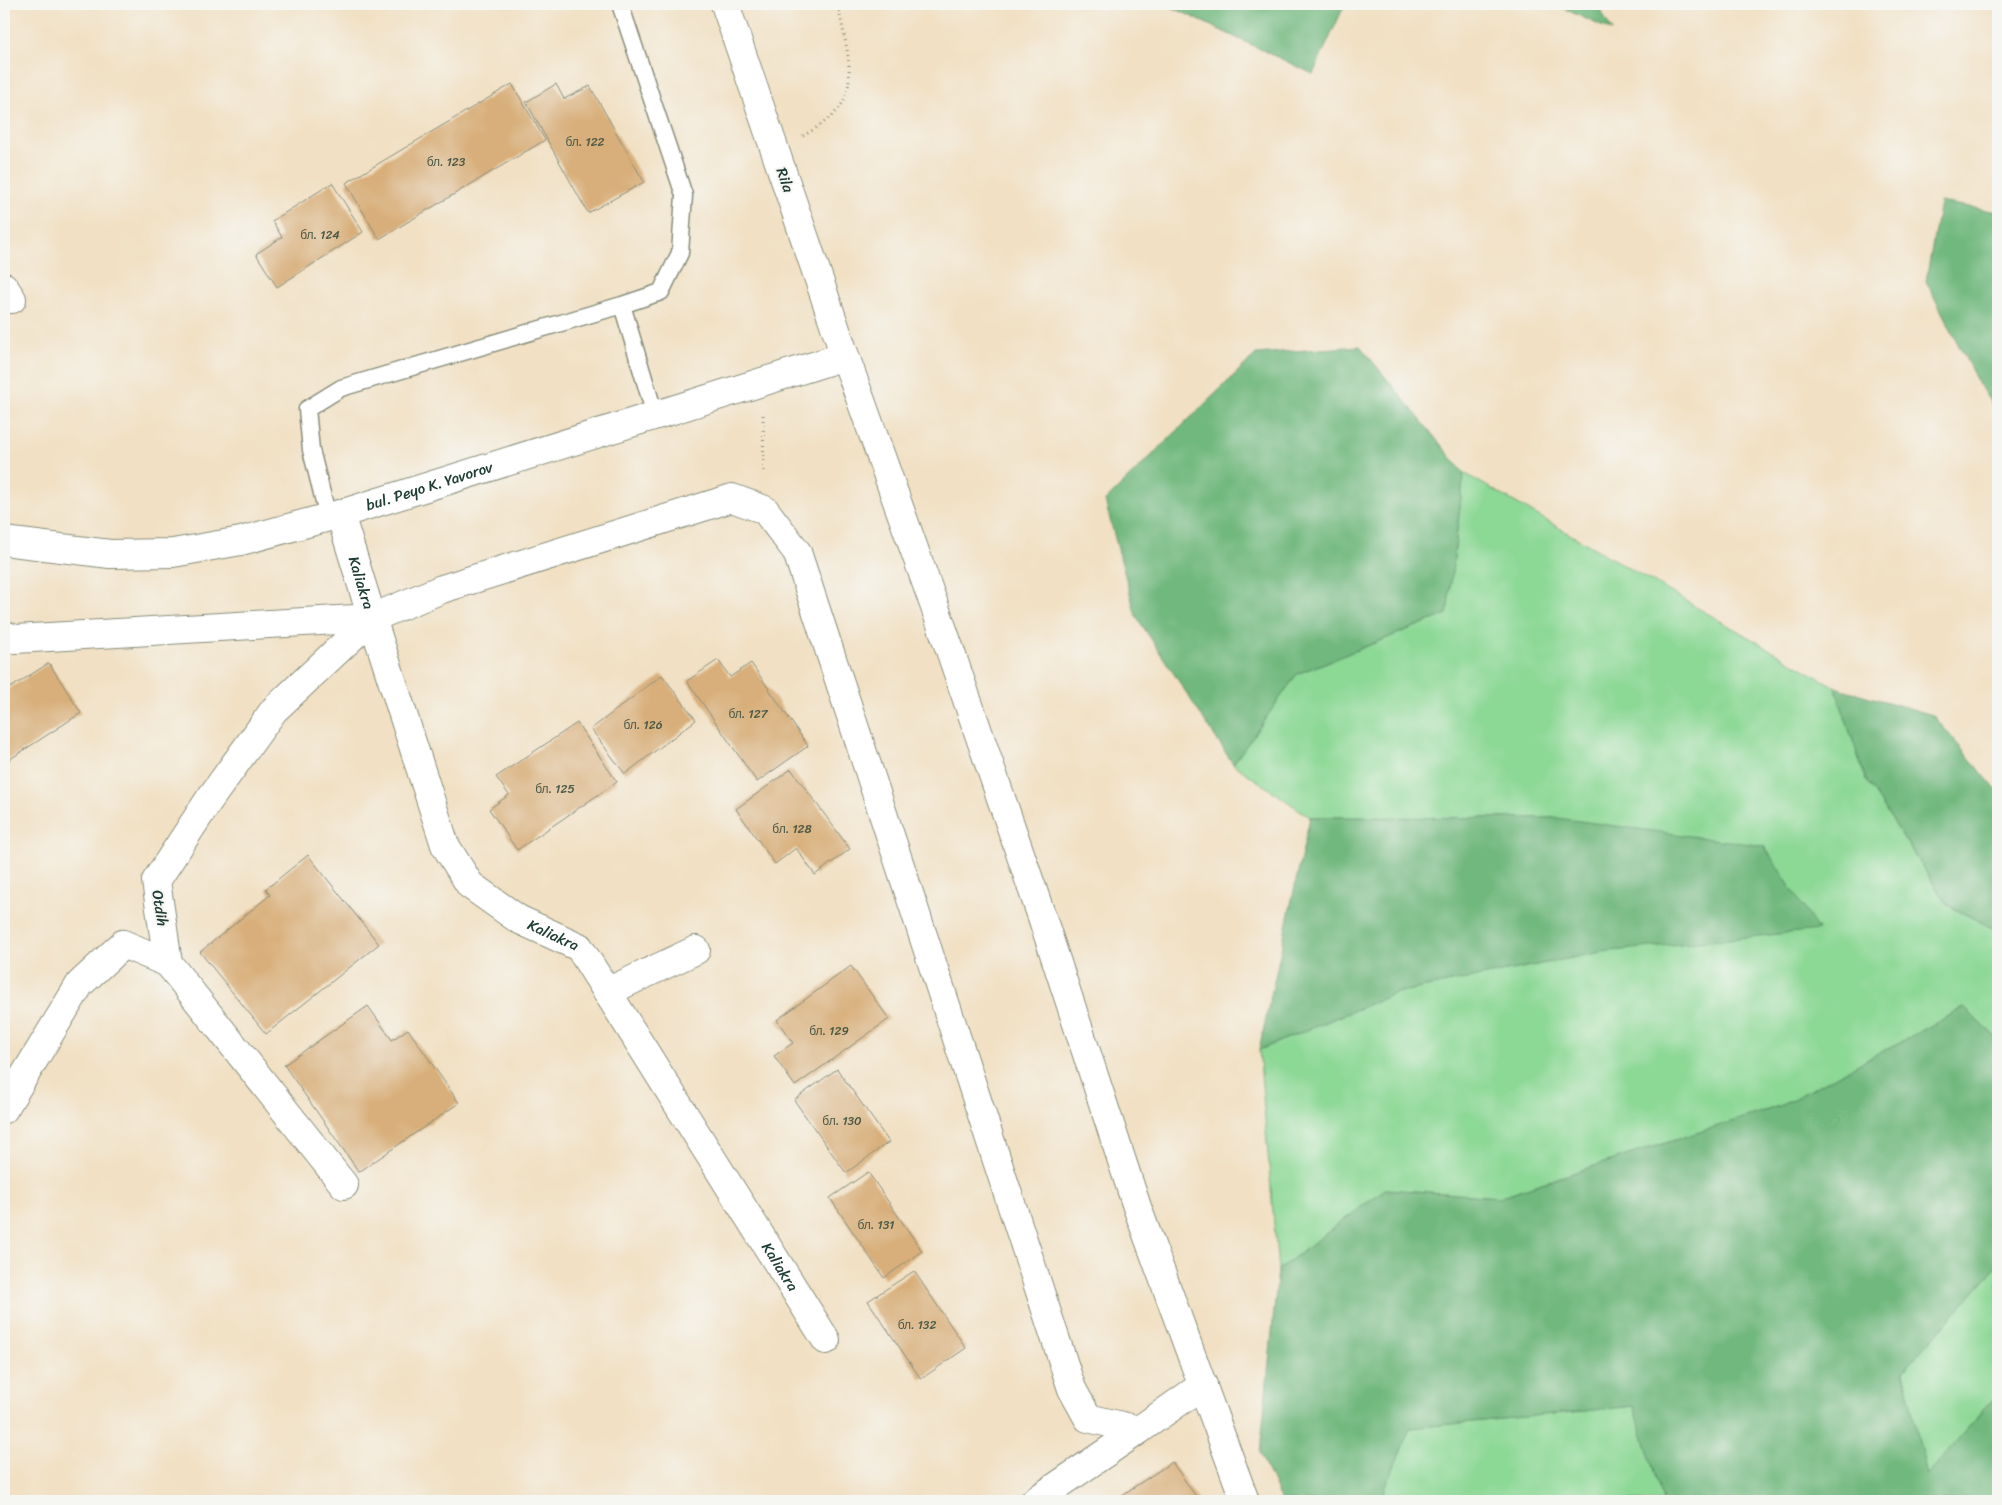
<svg xmlns="http://www.w3.org/2000/svg" width="2002" height="1505" viewBox="0 0 2002 1505" font-family="Sriracha,sans-serif">
	<style>
		.green { fill: #8cd895; stroke: #568a64 }
		.forest { fill: #71b87e; stroke: #487a59 }
		.building { fill: #d8af7a }
		.lines { fill: none; stroke-linecap: round; stroke-linejoin: round }
		.service-casing { stroke: #888e7c; stroke-width: 19 }
		.minor-casing { stroke: #888e7c; stroke-width: 30 }
		.tertiary-casing { stroke: #888e7c; stroke-width: 30 }
		.path { stroke: #888e7c; stroke-width: 3; stroke-dasharray: 1 4; stroke-linecap: butt }
		.service { stroke: #fff; stroke-width: 16 }
		.minor { stroke: #fff; stroke-width: 28 }
		.tertiary { stroke: #fff; stroke-width: 28 }
		.labels { text-anchor: middle; stroke-width: 4; stroke-linejoin: round; paint-order: stroke }
		.number-label { font-size: 12px; fill: #4d5a46 }
		.street-label { font-size: 15px; fill: #1f3d34; stroke: #f6f6f2 }
	</style>
	<rect width="100%" height="100%" fill="#f6f6f2"/>
	<filter id="ink" filterUnits="userSpaceOnUse"><feTurbulence type="fractalNoise" baseFrequency=".02" numOctaves="2"/><feDisplacementMap in="SourceGraphic" scale="10" xChannelSelector="R" yChannelSelector="G"/><feConvolveMatrix kernelMatrix="1 2 1 2 8 2 1 2 1" color-interpolation-filters="sRGB"/></filter>
	<filter id="wash" filterUnits="userSpaceOnUse"><feTurbulence type="fractalNoise" baseFrequency=".0096" numOctaves="4" result="noise"/><feDisplacementMap in="SourceGraphic" scale="20" xChannelSelector="R" yChannelSelector="G"/><feGaussianBlur stdDeviation="1.12" result="paint"/><feColorMatrix in="noise" values="0 0 0 0 0 0 0 0 0 0 0 0 0 0 0 0 0 1.4 0 .05"/><feComposite in="paint" operator="in"/></filter>
	<g filter="url(#wash)">
		<rect width="100%" height="100%" fill="#f1e0c3"/>
		<!-- green -->
		<path class="green" d="M1464,473L1835,687L1866,780L1947,905L1998,931V1039L1964,1008L1780,1106L1499,1197L1385,1189L1278,1270L1259,1050L1396,993L1601,952L1818,929L1557,818L1310,817L1233,764L1297,674L1447,614Z
			M1998,1264V1393L1927,1476L1903,1372Z
			M1635,1406L1663,1501H1380L1410,1428Z"/>
		<!-- forest -->
		<path class="forest" d="M1165,4H1345L1313,74Z
			M1554,4H1597L1612,31Z
			M1940,202L1998,212V414L1978,383L1926,281Z
			M1360,346L1464,473L1447,614L1297,674L1233,764L1136,616L1105,501L1256,354Z
			M1835,687L1933,715L1998,792V931L1948,905L1866,780Z
			M1310,817L1557,818L1764,846L1818,930L1601,952L1396,993L1259,1050Z
			M1964,1008L1998,1039V1264L1903,1372L1927,1475L1998,1393V1501H1663L1634,1406L1410,1428L1380,1501H1281L1260,1454L1278,1270L1385,1189L1499,1197L1780,1106Z"/>
		<g id="blocks">
			<!-- building -->
			<path class="building" d="M512,84L545,140L379,239L346,183Z
				M556,84L564,99L590,86L644,182L588,213L526,102Z
				M332,183L363,232L277,287L256,254L282,237L272,221Z
				M718,660L730,677L751,663L808,746L757,782L687,681Z
				M49,663L81,713L4,763V692Z
				M662,675L696,720L625,774L591,729Z
				M577,723L617,782L517,850L489,809L509,795L496,777Z
				M791,769L850,849L815,875L796,848L775,864L736,809Z
				M308,855L379,944L266,1034L200,952L270,895L266,889Z
				M851,966L889,1019L795,1086L774,1056L793,1043L777,1020Z
				M368,1006L392,1040L408,1029L459,1103L359,1172L284,1065Z
				M837,1069L889,1142L846,1173L794,1100Z
				M868,1172L922,1251L884,1278L830,1198Z
				M914,1271L966,1348L921,1379L868,1301Z
				M1172,1462L1199,1501H1113Z"/>
		</g>
	</g>
	<g filter="url(#ink)">
		<use href="#blocks" fill-opacity="0" stroke="#888e7c" stroke-width="1"/>
		<g class="lines">
			<!-- service casing -->
			<g class="service-casing">
				<path id="service" d="M622,305L655,415
					M328,517L311,450L307,409L341,388L622,305L661,292L680,253L684,195L620,4"/>
			</g>
			<!-- minor casing -->
			<g class="minor-casing">
				<g id="minor">
					<path d="M4,287L12,299"/>
					<path d="M845,356L942,627L1042,917L1137,1207L1245,1501"/>
					<path id="s1" d="M340,514L372,618L445,845L470,885L518,919L579,947L826,1340"/>
					<path d="M4,635L15,639L372,618L442,589L732,498L765,510L797,552L1072,1389L1088,1418L1139,1430L1203,1385"/>
					<path d="M607,992L696,950"/>
					<path d="M4,1109L80,984L123,944L168,963"/>
					<path d="M344,1185L168,963L156,881L209,800L274,710L372,618"/>
					<path d="M1035,1501L1139,1430"/>
				</g>
			</g>
			<!-- tertiary casing -->
			<g class="tertiary-casing">
				<g id="tertiary">
					<path id="s2" d="M4,541L110,554L173,553L241,541L340,514L845,356L725,4"/>
				</g>
			</g>
			<!-- path -->
			<path class="path" d="M803,136C818,127 836,116 844,100C857,74 842,31 838,4
				M763,415L764,474"/>
			<!-- service -->
			<use href="#service" class="service"/>
			<!-- minor -->
			<use href="#minor" class="minor"/>
			<!-- tertiary -->
			<use href="#tertiary" class="tertiary"/>
		</g>
	</g>
	<g class="labels">
		<!-- number labels -->
		<g class="number-label">
			<text x="585" y="146">бл. 122</text>
			<text x="446" y="166">бл. 123</text>
			<text x="320" y="239">бл. 124</text>
			<text x="748" y="718">бл. 127</text>
			<text x="643" y="729">бл. 126</text>
			<text x="555" y="793">бл. 125</text>
			<text x="792" y="833">бл. 128</text>
			<text x="829" y="1035">бл. 129</text>
			<text x="842" y="1125">бл. 130</text>
			<text x="876" y="1229">бл. 131</text>
			<text x="917" y="1329">бл. 132</text>
		</g>
		<!-- street labels -->
		<g class="street-label">
			<text transform="translate(785 180) rotate(71)" y="5">Rila</text>
			<text dy="5" stroke="none"><textPath href="#s2" startOffset="435">bul. Peyo K. Yavorov</textPath></text>
			<text dy="5" stroke="none"><textPath href="#s1" startOffset="72">Kaliakra</textPath></text>
			<text transform="translate(160 908) rotate(81)" y="5">Otdih</text>
			<text dy="5" stroke="none"><textPath href="#s1" startOffset="492">Kaliakra</textPath></text>
			<text dy="5" stroke="none"><textPath href="#s1" startOffset="898">Kaliakra</textPath></text>
		</g>
	</g>
	<!-- margin -->
	<rect width="2002" height="1505" fill="none" stroke="#f6f6f2" stroke-width="20"/>
</svg>
